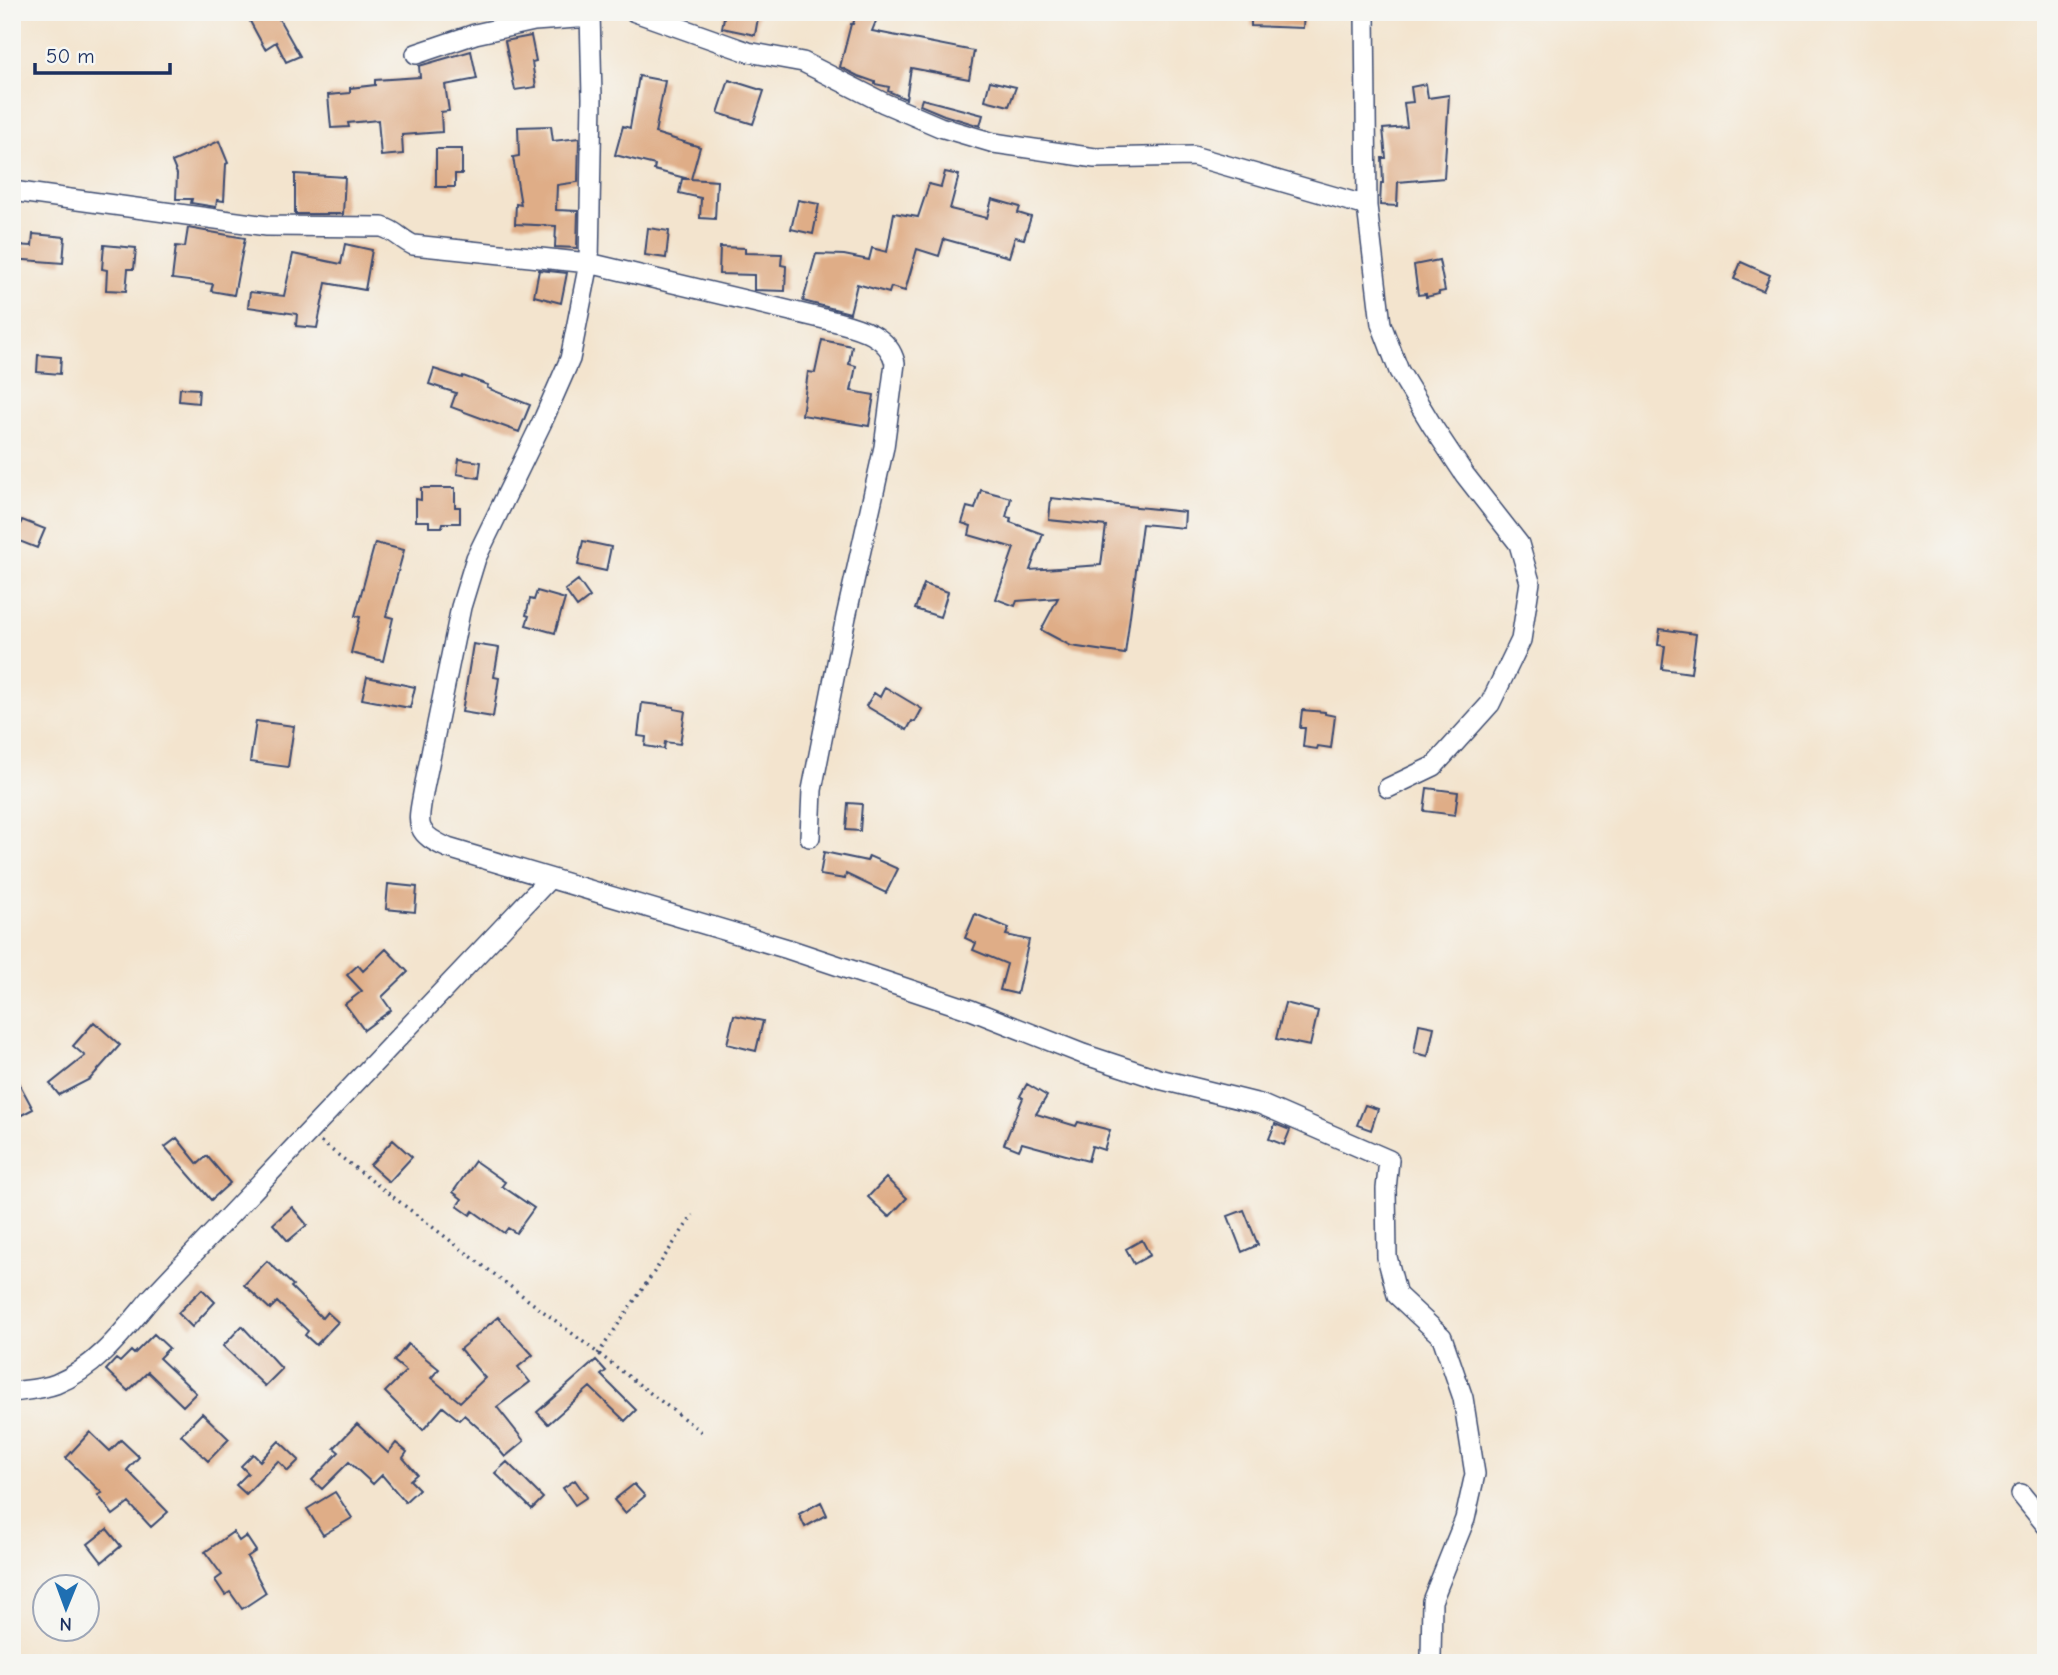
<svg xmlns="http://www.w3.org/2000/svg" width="2058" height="1675" viewBox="0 0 2058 1675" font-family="'Comic Neue',sans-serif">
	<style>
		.building { fill: #dfad87 }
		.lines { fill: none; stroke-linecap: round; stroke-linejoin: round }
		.street-casing { stroke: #3b4a6f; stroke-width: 22 }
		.path { stroke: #3b4a6f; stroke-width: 3.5; stroke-dasharray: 2 5; stroke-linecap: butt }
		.street { stroke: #fff; stroke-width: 19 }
	</style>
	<rect width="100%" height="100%" fill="#f6f6f2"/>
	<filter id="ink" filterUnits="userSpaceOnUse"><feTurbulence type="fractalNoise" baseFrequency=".0143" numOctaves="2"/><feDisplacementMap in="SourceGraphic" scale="14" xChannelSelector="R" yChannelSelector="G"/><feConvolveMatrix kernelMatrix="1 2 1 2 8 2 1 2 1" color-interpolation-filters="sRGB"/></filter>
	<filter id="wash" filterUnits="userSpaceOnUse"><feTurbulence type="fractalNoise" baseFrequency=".00686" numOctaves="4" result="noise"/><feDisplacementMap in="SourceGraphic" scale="28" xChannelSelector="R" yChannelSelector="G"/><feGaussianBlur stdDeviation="1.57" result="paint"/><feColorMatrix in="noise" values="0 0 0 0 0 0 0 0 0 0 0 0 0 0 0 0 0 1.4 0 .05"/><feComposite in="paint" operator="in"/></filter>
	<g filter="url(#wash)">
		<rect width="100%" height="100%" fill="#f3e4ce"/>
		<g id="blocks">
			<!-- building -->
			<path class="building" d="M245,12H275L300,56L286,62L276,42L265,49Z
				M725,12H759L755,35L722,28Z
				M857,12H869L878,16L872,31L974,51L969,79L911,68L906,99L888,91L889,87L875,84V82L858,76L840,67L851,24H853Z
				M1251,12H1304L1303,28L1251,26Z
				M531,36L536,61L532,62L536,87L515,90L505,41Z
				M471,51L477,79L445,85L449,111L441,112L442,132L402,135L403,154L381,156L378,120L348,123L349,127L331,128L328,95L350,93V88L375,85V80L420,77L419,66Z
				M639,76L665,81L655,133L700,147L691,179L717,181L715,219L700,218L701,198L679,193L682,179H689L654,170L655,165L615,155L623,126L630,128Z
				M729,80L764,91L753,124L718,113Z
				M990,81L1016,87L1009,106L985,100Z
				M1426,84L1428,98L1449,95L1444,178L1398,182L1397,206L1380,205L1381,183H1383L1382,158H1386L1383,129L1407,127L1404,103L1413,102L1411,87Z
				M922,99L983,115L980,126L944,115L920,105Z
				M551,126L553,141L579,138L578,182L557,185L556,210L578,211L577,248L555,247L556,226L515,224L516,204L521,205L513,157L519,156L518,127Z
				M219,141L228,163L226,164L224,201L217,200L216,207L191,203L192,199H176L177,174L172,162Z
				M436,149H462V174H455V187H436Z
				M945,172L959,175L950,209L987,218L992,199L1020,207L1018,213L1031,217L1024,239L1015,237L1009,257L944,239L939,256L917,249L905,291L891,287L889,293L857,284L850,313L803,301L816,254L844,255L869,260L872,248L887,252L894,213L918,217L929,184L941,187Z
				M295,174L345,177L343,214H295Z
				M798,200L819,204L813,234L791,229Z
				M188,228L245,238L234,295L211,291L213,284L172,279L176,246L185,247Z
				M648,228L669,231L666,258L645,255Z
				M33,234L65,237L63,263L12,259V245L32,246Z
				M345,244L372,250L365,290L326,283L317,328L296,326L297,314L248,307L250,292L284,296L293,254L341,264Z
				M104,245L136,248L134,269H128L126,291L106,290L107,270L102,269Z
				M720,247L745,248V253L782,254L781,265L786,266L785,291L754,290V275L719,274Z
				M1439,260L1445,291L1439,292V294L1426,297V294L1418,295L1414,265Z
				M1741,262L1770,275L1763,291L1734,279Z
				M539,270L567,273L561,303L534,296Z
				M822,340L852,346L849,364L856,366L851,391L874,395L869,426L802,415L808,372L815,373Z
				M38,355L61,357L60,374L37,372Z
				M434,369L462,378L463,376L488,385L487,388L530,405L519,432L451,407L456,393L429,384Z
				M180,388L199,389L198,403L179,401Z
				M459,459L481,462L479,478L457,474Z
				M421,488H455V507H460V523H443L442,527H429V521H416V499L421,500Z
				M981,490L1011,498L1006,517L1011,518L1010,522L1043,534L1030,570L1101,565L1106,526L1049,520L1051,498L1185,512L1184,528L1142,524L1125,654L1071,646L1041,630L1058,598L1017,601L1015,606L996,599L1014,548L969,535L971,526L962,523L967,507L975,509Z
				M22,520L45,529L37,548L14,539Z
				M583,541L611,547L606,571L578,565Z
				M375,543L404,550L386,616L393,618L383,661L351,653L360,617L355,616Z
				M578,580L590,597L577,607L565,590Z
				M924,584L948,592L940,617L915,609Z
				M537,591L565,599L555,633L526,625L529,616L526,615L530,599L534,600Z
				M1660,629L1696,634L1691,673L1662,669L1665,646L1658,645Z
				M473,644L499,648L494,677L499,678L493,717L462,712Z
				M367,677L415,687L410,708L362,699Z
				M885,687L922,709L915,722L912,721L907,730L866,706L874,693L880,697Z
				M642,703L674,707V709L685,711L680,744L665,742L664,749L645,746L646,737L638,736Z
				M1302,710L1325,712V714L1335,716L1331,748L1318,746L1317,749L1303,747L1305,728H1300Z
				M256,721L294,726L288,767L250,762Z
				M1427,788L1458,792L1455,815L1424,811Z
				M848,803L862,804L860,831L846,830Z
				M824,852L867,861L869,856L898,869L886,893L846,874L845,879L820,875Z
				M388,884L417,887L415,912L386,909Z
				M975,914L1009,928L1006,935L1029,940L1017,994L1000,990L1007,964L973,950L976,943L965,938Z
				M386,949L408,972L382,997L391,1010L364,1030L345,1004L362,991L347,975L358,965L363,971Z
				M1285,1003L1318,1011L1310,1046L1276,1039Z
				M734,1015L763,1021L756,1051L727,1044Z
				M94,1022L120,1045L90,1079L59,1095L50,1084L85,1056L73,1046Z
				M1419,1024L1434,1027L1428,1056L1414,1053Z
				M12,1070L33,1109L12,1120Z
				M1027,1084L1047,1096L1036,1114L1076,1126L1078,1122L1110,1130L1104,1150L1092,1146L1088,1161L1022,1143L1019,1150L1004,1144L1023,1098L1020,1096Z
				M1365,1105L1378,1109L1371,1130L1357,1125Z
				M1275,1124L1290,1130L1284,1145L1269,1139Z
				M177,1138L198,1164L207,1156L230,1183L211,1200L165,1147Z
				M393,1140L412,1157L389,1182L370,1165Z
				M475,1161L505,1182L502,1186L534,1208L516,1233L508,1228L504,1233L473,1211L470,1215L457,1206L462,1199L453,1192Z
				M886,1178L907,1198L889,1217L868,1197Z
				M292,1207L307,1225L288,1241L273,1224Z
				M1244,1210L1258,1245L1242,1252L1228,1216Z
				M1142,1240L1150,1255L1134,1264L1126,1249Z
				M267,1261L293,1285L291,1287L322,1318L327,1312L338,1322L316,1345L305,1335L308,1331L277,1302L270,1309L244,1285Z
				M202,1289L215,1302L192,1327L178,1313Z
				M498,1317L533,1355L518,1367L530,1382L497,1407L524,1441L505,1457L484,1432H483L464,1415L459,1420L443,1407L423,1430L385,1392L406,1371L394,1361L408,1344L439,1369L431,1378L460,1402L485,1378L460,1349Z
				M242,1326L282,1369L265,1386L223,1346Z
				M154,1334L169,1348L159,1358L196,1393L183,1406L148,1372L128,1391L106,1370L116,1359L120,1362L131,1351L134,1354Z
				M596,1360L606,1371L601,1375L636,1410L625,1421L590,1387L548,1424L537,1412Z
				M202,1413L229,1439L208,1461L181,1435Z
				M357,1424L388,1453L396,1443L407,1452L403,1458L417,1474L410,1480L419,1489L405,1502L382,1475L373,1484L349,1462L322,1489L312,1480L339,1452L334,1448Z
				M90,1432L110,1451L121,1440L139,1457L127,1470L168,1512L151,1527L129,1503L113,1515L98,1495L102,1493L66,1458Z
				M279,1441L299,1460L288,1471L278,1461L246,1494L236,1485L248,1473L241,1466L253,1454L260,1461Z
				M507,1462L543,1498L532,1509L495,1473Z
				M575,1480L587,1497L575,1505L563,1488Z
				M634,1484L645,1496L625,1513L614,1500Z
				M335,1492L352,1518L323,1535L307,1509Z
				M821,1502L827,1515L805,1527L799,1514Z
				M107,1529L121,1546L102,1562L88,1544Z
				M233,1532L239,1541L246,1536L256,1551L247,1557L266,1593L242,1609L230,1592L225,1595L215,1580L222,1575L205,1552Z"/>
		</g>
	</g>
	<g filter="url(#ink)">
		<use href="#blocks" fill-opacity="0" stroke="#3b4a6f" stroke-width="2"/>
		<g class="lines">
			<!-- street casing -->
			<g class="street-casing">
				<path id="street" d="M590,12L592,98L589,263L570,359L544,418L476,558L461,607L424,788C418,823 412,832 448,848L788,949L971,1010L1083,1054L1159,1079L1260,1104L1389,1160L1386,1189L1387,1257L1397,1295L1442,1337L1463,1398L1475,1474L1465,1519L1432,1601L1431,1657
					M635,12L748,52L803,62L884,103L940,127L994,143L1095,158L1193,156L1367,206
					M1365,12L1367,206L1381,324L1399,371L1433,427L1465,475L1519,544L1530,582L1521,640L1490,704L1434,766L1388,788
					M416,54L475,34L534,21L591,17
					M12,191L267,226L382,227C396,231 400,239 413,245L589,263L837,322C860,328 889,336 895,363L884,447L846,617L812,790L810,837
					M12,1392C26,1390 43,1389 56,1384C98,1367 125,1329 153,1296L549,879
					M2021,1494L2046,1525"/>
			</g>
			<!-- path -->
			<path class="path" d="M321,1142L704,1434
				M598,1354L693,1215"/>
			<!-- street -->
			<use href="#street" class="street"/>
		</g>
	</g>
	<!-- margin -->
	<rect width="2058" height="1675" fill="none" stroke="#f6f6f2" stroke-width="42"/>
	<!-- north arrow -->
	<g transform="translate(66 1608) rotate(181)"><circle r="33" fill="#f6f6f2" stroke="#9ea6b7" stroke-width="2"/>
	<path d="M0-5L12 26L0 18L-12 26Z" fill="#1f6fb2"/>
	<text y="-10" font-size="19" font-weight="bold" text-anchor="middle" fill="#1b2f5e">N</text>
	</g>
	<!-- scale -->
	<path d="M35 63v10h135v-10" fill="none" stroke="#1b2f5e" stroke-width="3.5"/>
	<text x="46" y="63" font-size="21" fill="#1b2f5e" stroke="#f6f6f2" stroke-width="5" paint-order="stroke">50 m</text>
</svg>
